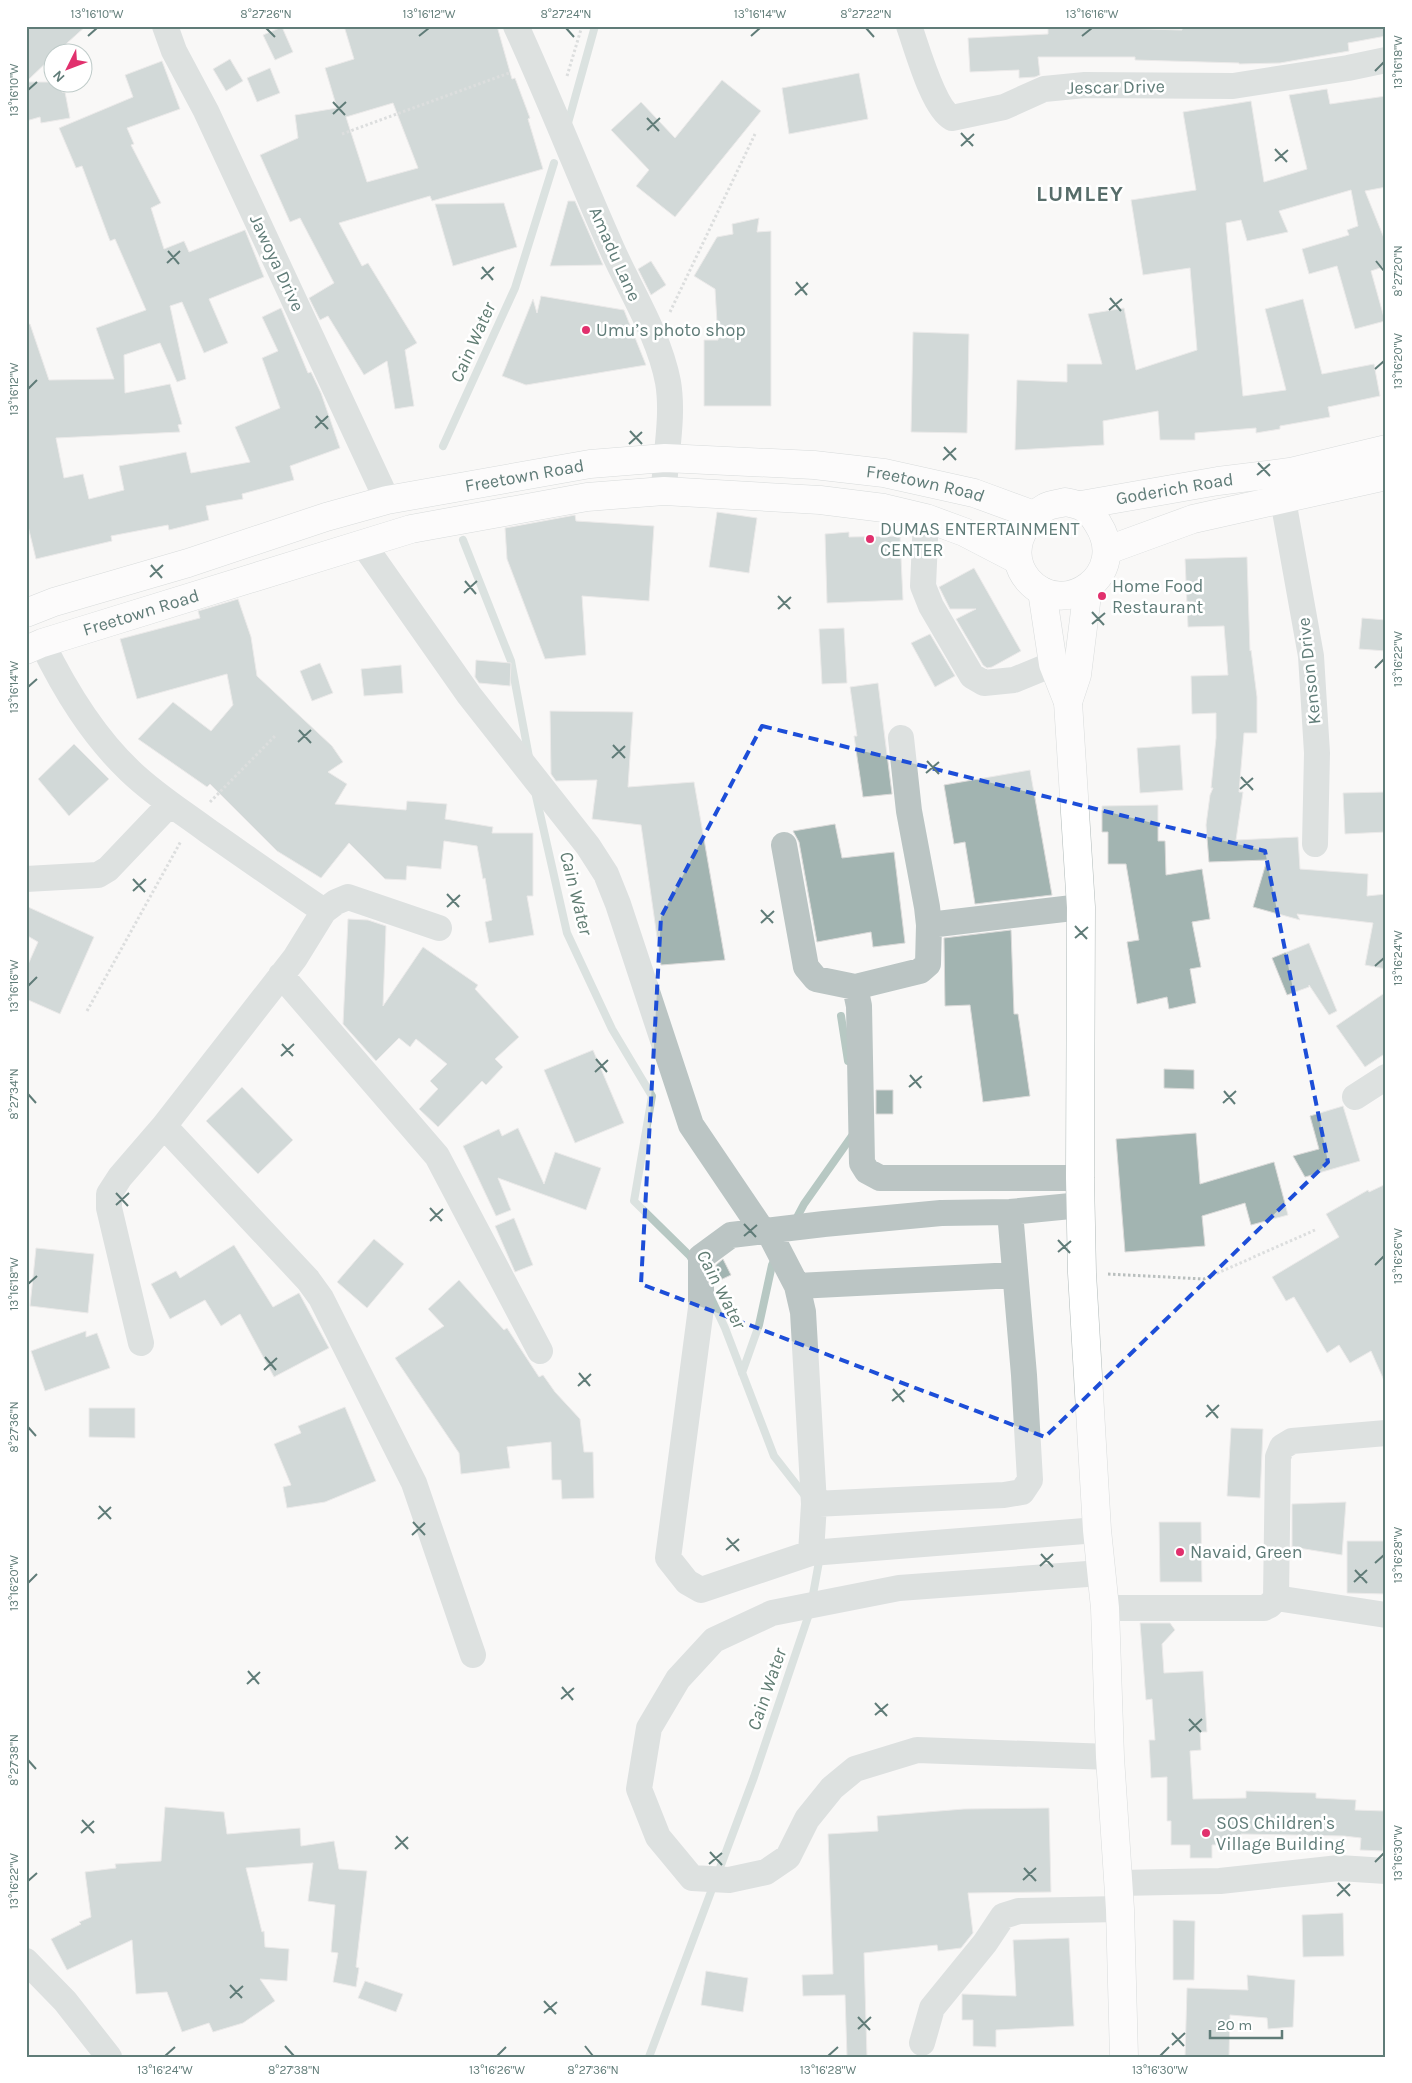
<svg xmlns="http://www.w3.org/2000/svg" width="1412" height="2083" viewBox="0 0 1412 2083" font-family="Karla,sans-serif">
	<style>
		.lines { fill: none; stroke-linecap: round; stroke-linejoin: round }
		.stream { stroke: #b7c8c3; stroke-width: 8 }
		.building { fill: #a2b4b1; stroke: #dbdad9; fill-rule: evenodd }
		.major-casing { stroke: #b0bab9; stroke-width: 29 }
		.path { stroke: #b9bfbe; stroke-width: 3; stroke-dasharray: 2.5 2.5; stroke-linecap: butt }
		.minor { stroke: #bbc5c4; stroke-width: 26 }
		.major { stroke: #fff; stroke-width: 28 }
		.marked { fill: none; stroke: #1d4ed8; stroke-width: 4; stroke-dasharray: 10 6; stroke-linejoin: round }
		.ticks { fill: none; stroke: #607c78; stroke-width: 2 }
		.poi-dot { fill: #e1306d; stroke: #fff; stroke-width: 2 }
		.labels { text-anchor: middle; stroke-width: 5; stroke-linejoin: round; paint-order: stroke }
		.street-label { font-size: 18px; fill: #607c78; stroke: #fff }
		.poi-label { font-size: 18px; fill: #607c78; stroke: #fff; text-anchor: start }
		.water-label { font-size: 19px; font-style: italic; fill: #607c72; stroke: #fff }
		.district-label { font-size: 22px; font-weight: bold; letter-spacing: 1px; fill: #576d6a; stroke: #fff }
		.neatline { fill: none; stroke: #607c78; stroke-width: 2 }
		.ticks-label { font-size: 12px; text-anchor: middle; fill: #607c78 }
	</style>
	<rect width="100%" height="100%" fill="#f9f8f7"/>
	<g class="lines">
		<!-- stream -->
		<path class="stream" d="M568,123L595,26
			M443,446L515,288L554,163
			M463,540L511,661L529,757
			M536,796L567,933L612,1029L652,1096L634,1201L690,1256L693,1261
			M841,1016L848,1061
			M795,1221L804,1204L854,1133
			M710,1296L725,1328L774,1456L806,1497
			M742,1373L759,1325L772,1265L776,1257
			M649,2057L754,1777L810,1611L820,1556"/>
	</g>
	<!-- building -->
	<path class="building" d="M26,26H86L57,52H52V57L26,82Z
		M344,26H497L512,79L515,78L530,118L528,119L543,169L432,201L430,196L339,223L362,266L368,263L417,343L405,350L414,406L395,409L387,361L364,375L328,316L320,320L309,298L334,283L300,218L290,222L260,155L298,138L295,115L337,108L325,68L354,59ZM393,103L418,168L367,182L346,117Z
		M1048,26L1182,30V26H1386V36L1348,43L1349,51L1280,63L1239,64V63L1135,60V57H1038L1040,75L1035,77L1019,78V70L970,72L968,38L1048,34Z
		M282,27L293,52L275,60L263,35Z
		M230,59L243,81L226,91L213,69Z
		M162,61L180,109L127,128L134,144L131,145L161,203L151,208L164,249L184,241L189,252L245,230L264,277L209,299L228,343L204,353L182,302L170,306L186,379L177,382L160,343L124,355L125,393L170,384L182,424L178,425L180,432L56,438L64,478L83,474L89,499L124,490L119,466L186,452L191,473L250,462L235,427L280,408L262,358L278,351L262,317L281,308L308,373L311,372L321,393L340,448L290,466L294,480L242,494L243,499L206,506L209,520L169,530L168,525L111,536L112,541L36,559L26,518V324H30L49,380L114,379L96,328L146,310L115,239L110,241L82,166L76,168L59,128L133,97L125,75Z
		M270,68L280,93L257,102L247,78Z
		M859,73L868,119L789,134L782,88Z
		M722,80L761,111L675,217L636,186L649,170L611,130L641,102L675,138Z
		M26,82H60L62,92H65L70,118L41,123L40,117L26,121Z
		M1327,89L1330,104L1386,96V187L1365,191L1386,243V266L1371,271L1385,321L1355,329L1337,266L1309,274L1302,249L1349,235L1347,230L1358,226L1351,190L1279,211L1288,232L1247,241L1241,220L1226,223L1243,396L1286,390L1265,309L1303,299L1322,374L1374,364L1380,396L1328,407L1330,417L1280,426V429L1256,433V428L1195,433V440H1160L1158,411L1103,421L1104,445L1015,450L1017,380L1067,382V364H1102L1088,314L1124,308L1136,370L1197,350L1190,268L1143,275L1131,200L1196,190L1183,112L1251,101L1264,182L1307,169L1289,95Z
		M568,201H575L603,265L550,266Z
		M504,203L517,247L453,266L435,204Z
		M759,218L757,232L771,231V406H704V340H718L715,289L694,276L717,237L733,234L732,224Z
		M651,261L666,285L651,295L638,269Z
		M541,296L624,310L646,365L526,385L502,376L533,299L537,313Z
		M913,332L969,334L967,433L911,432Z
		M717,512L757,518L749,573L709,567Z
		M575,515L576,521L654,526L649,601L582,596L586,655L545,659L507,559L505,528Z
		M849,532V537L900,536L903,600L827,603L825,534Z
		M1247,557L1250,651L1251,650L1257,697V733H1244L1239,792H1243L1236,840L1298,837L1300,869L1368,874L1367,896L1386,894V969L1365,965L1373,923L1297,914L1300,920L1253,907L1267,860L1209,862L1206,825L1210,795L1213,788H1211L1216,738V713L1192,714L1191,676L1228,675L1224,626L1188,627L1185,559Z
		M974,568L1021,651L992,667L987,668L983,665L956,619L976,609H950L939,587Z
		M238,599L251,637L257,676L332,746L343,762L328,772L347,784L335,804L406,810L407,801L447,804L445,819L493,827L492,833H533V896H527L534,935L489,943L485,922L492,920L485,878L483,879L477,846L444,841L441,869L407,866L406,880L385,879L349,843L321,878L277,851L210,784L207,787L138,739L173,702L211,731L233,705L227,674L137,699L120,639L200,618L198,611Z
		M1362,618L1386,620V651L1359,649Z
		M844,628L847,683L822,684L819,629Z
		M930,634L955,676L935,687L911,643Z
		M476,660L511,663L510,686L479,683L475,677Z
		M320,663L333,693L312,701L300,671Z
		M401,665L403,693L364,696L361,669Z
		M878,683L892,794L863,797L854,736H857L850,687Z
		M550,711L633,712L628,787L694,782L725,960L661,965L641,825L592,819L597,780L556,781L551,774Z
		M74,744L109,779L69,816L38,779Z
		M1180,745L1183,790L1140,793L1137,748Z
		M1030,770L1052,895L975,904L965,842L954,844L944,785Z
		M1386,792V832L1345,834L1343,793Z
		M1158,805V841H1165L1166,875L1202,869L1210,919L1192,922L1201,967L1190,969L1196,1003L1169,1009L1167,997L1137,1004L1127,942L1139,940L1126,864H1108V832H1102V806Z
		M835,824L842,858L894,852L905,943L873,947L871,932L817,942L799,842L793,831Z
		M26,906L94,937L60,1014L26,999V969L38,942L26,935Z
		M348,919L368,920L386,926L383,1006L423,947L478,985L475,989L519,1037L495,1059L503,1067L486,1085L482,1081L438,1127L419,1109L438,1089L430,1081L447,1064L416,1039L410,1047L399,1038L376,1061L343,1024Z
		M1011,930L1014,1014H1018L1030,1096L983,1102L970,1005L945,1006L944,938Z
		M1309,943L1337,1011L1329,1015L1309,985V987L1287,995L1272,958Z
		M1386,992V1053L1365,1067L1336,1026Z
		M593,1050L624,1123L575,1143L544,1070Z
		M1164,1069L1194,1070V1089L1164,1088Z
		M242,1087L293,1140L258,1174L206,1121Z
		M876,1090H893V1114H876Z
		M1343,1106L1360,1161L1305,1177L1293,1156L1319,1149L1310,1116Z
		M518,1128L544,1184L555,1152L601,1168L586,1210L498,1178L511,1210L496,1216L463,1146L499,1129L502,1136Z
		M1196,1133L1200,1184L1274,1162L1288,1215L1251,1225L1245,1203L1202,1216L1205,1246L1125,1252L1116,1139Z
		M1386,1184V1385L1371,1351L1350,1363L1339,1345L1327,1353L1294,1297L1286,1301L1272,1277L1339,1237L1326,1214L1368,1190L1369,1192Z
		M514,1218L533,1265L515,1272L495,1226Z
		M374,1239L404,1264L367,1308L337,1282Z
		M234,1245L273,1307L299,1293L329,1348L274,1377L240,1314L221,1326L205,1300L170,1319L151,1284L176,1271L180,1278Z
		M36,1248L94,1254L88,1313L30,1306Z
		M723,1259L731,1275L716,1282V1265Z
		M459,1280L504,1330L507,1328L539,1377L543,1375L555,1392L580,1419L584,1452H593L594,1498L562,1499L561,1480H552L551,1442L507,1447L510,1468L461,1474L459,1453L395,1358L444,1326L428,1309Z
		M86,1331V1337L97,1333L110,1368L45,1391L31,1351Z
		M345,1407L376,1481L325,1502L287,1508L283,1487L291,1485L274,1444L301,1433L298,1426Z
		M89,1408H135V1438L89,1437Z
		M1231,1428L1263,1429L1260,1498L1227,1496Z
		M1346,1502L1342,1555L1292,1547V1504Z
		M1159,1522H1201L1202,1582H1160Z
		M1347,1541H1386V1594L1347,1593Z
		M1140,1623H1170L1175,1630L1162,1644L1164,1673L1203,1671L1207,1732H1200L1201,1750L1190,1751L1193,1799L1246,1798V1791L1316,1793V1798L1356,1800L1355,1810L1385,1811L1383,1851L1360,1850L1361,1838L1344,1836L1241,1834V1844L1212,1845V1858H1190V1845H1171V1821H1167V1777L1151,1778L1149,1740H1155L1152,1699L1146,1700Z
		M165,1807L224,1812L227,1834L300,1828L301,1846L334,1841L339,1869L367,1871L356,1967L359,1968L356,1987L333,1982L338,1953L331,1952L335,1905L308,1901L313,1863L246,1868L262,1932L264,1931L265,1947L289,1949L287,1981L260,1979L275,2001L243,2023L213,2032L209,2023L182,2032L167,1992L136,1994L132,1940L67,1970L51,1939L81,1924L79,1922L91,1917L85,1872L116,1868L115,1864L161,1861Z
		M1049,1808L1051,1892L968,1893L973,1933L961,1948L938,1951L937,1945L864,1953L867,2057H847L845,1995L803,1996L802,1975L833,1974L828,1834L878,1831L877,1816L964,1809Z
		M1343,1913L1344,1956L1303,1957L1302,1915Z
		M1173,1920L1195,1921L1194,1980H1173Z
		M1069,1938L1074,2026L996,2030V2047L973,2046V2020H962V1994L1016,1996L1013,1940Z
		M706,1971L748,1978L743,2012L701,2005Z
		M1247,1975L1295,1980L1293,2027L1268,2029L1267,2018L1230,2015L1229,2057H1185L1187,1988L1248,1990Z
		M365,1981L403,1994L396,2012L358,1998Z"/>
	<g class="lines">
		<!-- major casing -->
		<g class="major-casing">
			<g id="major">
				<path d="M1065,502C1082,505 1089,508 1098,524C1130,574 1064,621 1028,580C1007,555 1020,522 1046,507C1052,504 1059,504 1065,502Z"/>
				<path id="s1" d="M1081,505L1218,481L1290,472L1386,449"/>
				<path d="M1108,550L1193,519L1386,476"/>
				<path d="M1042,591L1053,664L1068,702L1081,907L1080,1178L1082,1273L1097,1530L1105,1608L1110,1757L1120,1909L1124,2057"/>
				<path id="s2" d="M26,613L54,602L188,563L326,517L387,500L590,464L665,458L814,465L884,473L974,493L1034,515"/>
				<path id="s3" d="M26,650L42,643L411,529L587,497L664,491L820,500L884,508L926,518L964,532L1016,559"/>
				<path d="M1068,702L1077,675L1088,587"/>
			</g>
		</g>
		<!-- path -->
		<path class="path" d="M567,76L582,26
			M342,134L509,73
			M670,312L755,134
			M210,802L275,736
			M87,1011L181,841
			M1108,1274L1204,1279L1315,1230"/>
		<!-- minor -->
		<path class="minor" d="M165,26L174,51L206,111L387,500
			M516,26C550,100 579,175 612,249C631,292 659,335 668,382C674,417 665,456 664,491
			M909,26C917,48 933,108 952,118L1004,107L1044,89L1085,85L1233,86L1348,68L1386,60
			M1283,500L1311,656L1317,753L1315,844
			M926,518L923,586L931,606L972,676L984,683L1014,680L1053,664
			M363,544L469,695L588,846L606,874L618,904L691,1125L760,1227L769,1232L797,1286L803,1312L814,1504L811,1553
			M42,643C65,690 92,735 130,771C155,795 181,811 208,831C247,858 285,885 324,911L295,958L164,1126L120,1177L109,1194V1208L141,1343
			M901,738L909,811L927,907L929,925L1081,907
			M784,845L806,967L816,979L855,987L859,1006L862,1163L867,1171L880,1178H1080
			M26,879L98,875L108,869L169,805
			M324,911L336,902L348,897L439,928
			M281,975L437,1156L540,1351
			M855,987L920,971L928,964L929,925
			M1355,1097L1386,1077
			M164,1126L308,1280L321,1298L414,1483L473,1655
			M1081,1205L1010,1212L941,1213L824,1224L731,1235L701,1257V1308L668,1558L687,1582L701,1590L811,1553L1097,1530
			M797,1286L1015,1275
			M814,1504L1004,1495L1022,1492L1030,1480L1024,1375L1010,1212
			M1101,1573L899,1588L772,1613L714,1640L678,1679L649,1728L639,1789L658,1837L692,1878L729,1880L766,1872L788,1857L807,1819L832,1788L855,1769L917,1750L1110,1757
			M1276,1598L1386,1615
			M1105,1608H1264L1270,1605L1276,1598L1278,1457L1282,1447L1292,1441L1386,1433
			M1119,1883L1220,1881L1339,1868L1386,1871
			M26,1961L65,2001L109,2057
			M922,2043L932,2008L985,1943L1003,1916L1019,1911L1120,1909"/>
		<!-- major -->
		<use href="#major" class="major"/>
	</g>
	<!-- marked area -->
	<path d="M0 0H1412V2083H0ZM762,726L1265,851L1328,1162L1045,1437L641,1284L661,917Z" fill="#f9f8f7" fill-opacity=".55" fill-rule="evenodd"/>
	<path class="marked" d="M762,726L1265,851L1328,1162L1045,1437L641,1284L661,917Z"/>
	<!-- ticks -->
	<path class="ticks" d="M266,28L275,37M566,28L574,37M866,28L874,37M88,36L97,28M419,36L429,28M751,36L760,28M1082,36L1092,28M1375,71L1384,62M28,90L37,82M333,102L345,115M333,114L346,102M647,118L659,131M647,130L660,118M961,133L973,146M961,146L974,134M1275,149L1287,162M1275,161L1288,150M168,251L179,264M1376,261L1384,271M167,263L180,251M482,267L493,280M481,279L494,267M796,282L807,295M795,295L808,283M1110,298L1121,311M1109,310L1122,299M1375,369L1384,361M28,389L37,380M316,416L328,429M315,428L328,416M630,431L642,444M629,444L642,432M944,447L956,460M943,460L956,448M1258,463L1270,476M1257,475L1270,464M151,565L162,578M150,577L163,565M465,581L476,594M464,593L477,581M778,596L790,609M778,609L791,597M1092,612L1104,625M1092,624L1105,613M1375,668L1384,659M28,687L37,679M299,730L311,743M298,742L311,730M613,745L625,758M612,758L625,746M927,761L939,774M926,773L939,762M1241,777L1253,790M1240,789L1253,778M133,879L145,892M133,891L146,879M447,894L459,907M447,907L460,895M761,910L773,923M761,923L774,911M1075,926L1087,939M1075,938L1088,927M1375,966L1384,958M28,986L37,977M282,1044L293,1056M281,1056L294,1044M596,1059L607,1072M595,1072L608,1060M910,1075L921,1088M909,1087L922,1076M1224,1091L1235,1104M28,1094L36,1103M1223,1103L1236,1091M116,1193L128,1206M116,1205L129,1193M430,1208L442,1221M430,1221L443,1209M744,1224L756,1237M744,1236L757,1225M1058,1240L1070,1253M1058,1252L1071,1241M1375,1265L1384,1256M28,1284L37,1276M265,1357L276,1370M264,1370L277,1358M579,1373L590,1386M578,1386L591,1374M893,1389L904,1402M892,1401L905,1390M1207,1405L1218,1418M1206,1417L1219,1405M28,1427L36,1436M99,1506L111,1519M98,1519L111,1507M413,1522L425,1535M412,1535L425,1523M727,1538L739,1551M726,1550L739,1539M1041,1554L1053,1567M1375,1563L1384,1555M1040,1566L1053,1554M1355,1570L1367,1583M1354,1582L1367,1570M28,1583L37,1574M248,1671L259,1684M247,1684L260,1672M562,1687L573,1700M561,1699L574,1688M875,1703L887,1716M875,1715L888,1704M1189,1719L1201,1732M1189,1731L1202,1719M28,1760L36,1769M82,1820L94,1833M81,1833L94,1821M396,1836L408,1849M395,1849L408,1837M710,1852L722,1865M1375,1862L1384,1853M709,1864L722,1853M1024,1868L1036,1881M1023,1880L1036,1868M28,1881L37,1873M1338,1883L1350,1896M1337,1896L1350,1884M230,1985L242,1998M230,1998L243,1986M544,2001L556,2014M544,2013L557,2002M858,2017L870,2030M858,2029L871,2017M1172,2033L1184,2046M1172,2045L1185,2033M285,2046L294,2056M585,2046L593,2056M165,2056L175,2047M497,2056L506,2047M828,2056L838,2047M1160,2056L1169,2047"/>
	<!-- markers -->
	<g class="poi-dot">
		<circle cx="586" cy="330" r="5"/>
		<circle cx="870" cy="539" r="5"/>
		<circle cx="1102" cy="596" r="5"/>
		<circle cx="1180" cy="1552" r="5"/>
		<circle cx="1206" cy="1833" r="5"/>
	</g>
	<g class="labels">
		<!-- street labels -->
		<g class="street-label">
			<text transform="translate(1116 87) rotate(-1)" y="6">Jescar Drive</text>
			<text transform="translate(615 254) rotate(66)" y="6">Amadu Lane</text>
			<text transform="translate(277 263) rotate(65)" y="6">Jawoya Drive</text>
			<text dy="6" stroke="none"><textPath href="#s2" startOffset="518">Freetown Road</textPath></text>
			<text dy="6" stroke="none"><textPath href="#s2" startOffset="922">Freetown Road</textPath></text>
			<text dy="6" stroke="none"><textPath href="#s1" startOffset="95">Goderich Road</textPath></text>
			<text dy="6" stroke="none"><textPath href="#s3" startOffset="121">Freetown Road</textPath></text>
			<text transform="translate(1309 671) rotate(-96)" y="6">Kenson Drive</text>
		</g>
		<!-- poi labels -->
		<g class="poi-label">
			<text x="596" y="336">Umu’s photo shop</text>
			<text x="880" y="535">DUMAS ENTERTAINMENT<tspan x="880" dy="21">CENTER</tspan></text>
			<text x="1112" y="592">Home Food<tspan x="1112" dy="21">Restaurant</tspan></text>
			<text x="1190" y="1558">Navaid, Green</text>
			<text x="1216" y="1829">SOS Children's<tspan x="1216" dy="21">Village Building</tspan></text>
		</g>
		<!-- water labels -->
		<g class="water-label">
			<text transform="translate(472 342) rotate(-66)" y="7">Cain Water</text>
			<text transform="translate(577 893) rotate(76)" y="7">Cain Water</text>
			<text transform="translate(722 1289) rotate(63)" y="7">Cain Water</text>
			<text transform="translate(766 1689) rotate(-71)" y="7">Cain Water</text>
		</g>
		<!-- district labels -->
		<g class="district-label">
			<text x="1080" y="201">LUMLEY</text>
		</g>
	</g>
	<!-- border -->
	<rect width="1412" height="2083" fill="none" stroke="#ffffff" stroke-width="55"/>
	<!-- north arrow -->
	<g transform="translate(68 68) rotate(228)"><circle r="24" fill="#ffffff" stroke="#bfcbc9"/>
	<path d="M0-4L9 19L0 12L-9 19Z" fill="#e1306d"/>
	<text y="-8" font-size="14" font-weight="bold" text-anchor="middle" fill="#607c78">N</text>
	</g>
	<!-- scale -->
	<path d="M1210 2030v8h72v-8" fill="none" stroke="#607c78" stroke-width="2.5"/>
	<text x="1217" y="2030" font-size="15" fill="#607c78" stroke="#ffffff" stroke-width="4" paint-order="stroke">20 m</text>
	<rect x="28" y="28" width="1356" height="2028" class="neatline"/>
	<g class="ticks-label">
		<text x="97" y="18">13°16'10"W</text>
		<text x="266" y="18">8°27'26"N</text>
		<text x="429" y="18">13°16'12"W</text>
		<text x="566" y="18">8°27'24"N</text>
		<text x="760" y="18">13°16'14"W</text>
		<text x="866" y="18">8°27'22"N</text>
		<text x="1092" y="18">13°16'16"W</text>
		<text transform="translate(1398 62) rotate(-90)" y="4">13°16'18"W</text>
		<text transform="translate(14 90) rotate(-90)" y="4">13°16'10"W</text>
		<text transform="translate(1398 271) rotate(-90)" y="4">8°27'20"N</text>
		<text transform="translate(1398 361) rotate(-90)" y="4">13°16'20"W</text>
		<text transform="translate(14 389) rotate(-90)" y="4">13°16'12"W</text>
		<text transform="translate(1398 659) rotate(-90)" y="4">13°16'22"W</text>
		<text transform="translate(14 687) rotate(-90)" y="4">13°16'14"W</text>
		<text transform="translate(1398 958) rotate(-90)" y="4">13°16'24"W</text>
		<text transform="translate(14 986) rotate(-90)" y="4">13°16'16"W</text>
		<text transform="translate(14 1094) rotate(-90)" y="4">8°27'34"N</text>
		<text transform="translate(1398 1256) rotate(-90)" y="4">13°16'26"W</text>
		<text transform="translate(14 1284) rotate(-90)" y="4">13°16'18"W</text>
		<text transform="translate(14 1427) rotate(-90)" y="4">8°27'36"N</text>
		<text transform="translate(1398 1555) rotate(-90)" y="4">13°16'28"W</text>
		<text transform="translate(14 1583) rotate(-90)" y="4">13°16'20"W</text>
		<text transform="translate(14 1760) rotate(-90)" y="4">8°27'38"N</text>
		<text transform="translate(1398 1853) rotate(-90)" y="4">13°16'30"W</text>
		<text transform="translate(14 1881) rotate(-90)" y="4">13°16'22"W</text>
		<text x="165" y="2074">13°16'24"W</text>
		<text x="294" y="2074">8°27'38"N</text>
		<text x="497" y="2074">13°16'26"W</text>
		<text x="593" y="2074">8°27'36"N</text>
		<text x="828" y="2074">13°16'28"W</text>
		<text x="1160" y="2074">13°16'30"W</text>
	</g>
</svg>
